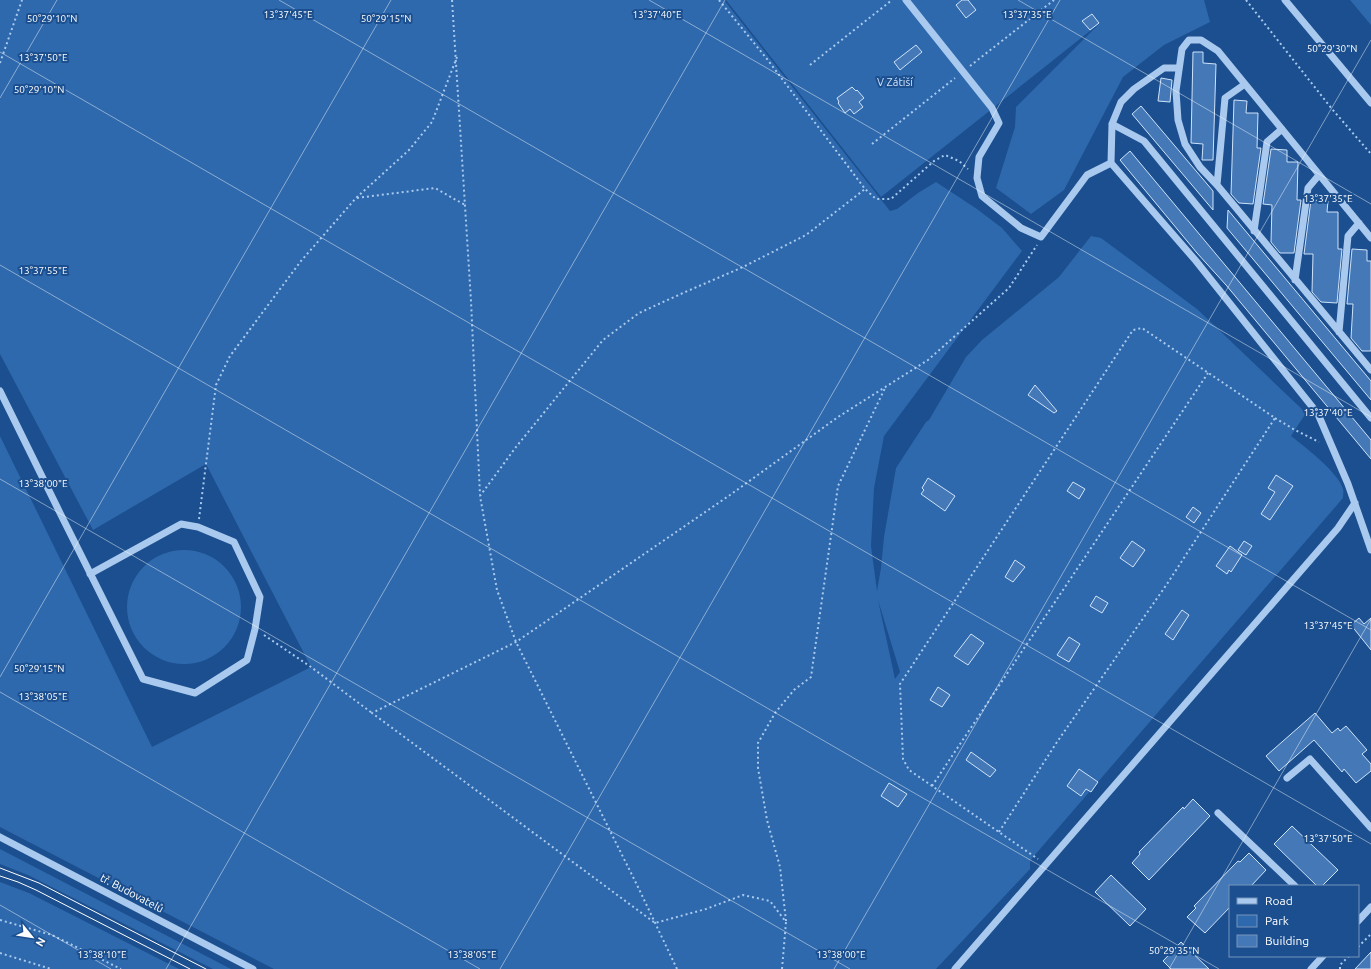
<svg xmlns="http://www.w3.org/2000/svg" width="1371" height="969" viewBox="0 0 1371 969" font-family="Ubuntu,sans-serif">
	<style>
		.green { fill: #2e69ad; fill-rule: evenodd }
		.building { fill: #4478b7; stroke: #cfe3fa }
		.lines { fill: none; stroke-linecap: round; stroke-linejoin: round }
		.path { stroke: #a9c9ee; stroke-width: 2; stroke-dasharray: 2 3; stroke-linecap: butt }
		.minor { stroke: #a9c9ee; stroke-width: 7 }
		.tram { stroke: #fff; stroke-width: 1 }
		.ticks { fill: none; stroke: #fff; stroke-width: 1; stroke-opacity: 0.45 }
		.labels { text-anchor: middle; stroke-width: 4; stroke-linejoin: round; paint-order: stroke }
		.park-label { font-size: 11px; fill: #cfe3fa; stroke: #1b4f8f }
		.street-label { font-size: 11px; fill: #fff; stroke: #1b4f8f }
		.ticks-label { font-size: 10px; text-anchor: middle; fill: #fff; stroke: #1b4f8f; stroke-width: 4; stroke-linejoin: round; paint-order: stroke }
	</style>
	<rect width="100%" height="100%" fill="#1b4f8f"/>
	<!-- green -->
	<path class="green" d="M0,0H724L890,211L897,209L918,193L936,182L977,209L1002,228L1022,251L884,436L874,488L871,546L877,591L881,568L884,537L896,468L926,422L929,420L966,357L982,340L1059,277L1091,236L1101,238L1197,309L1306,413L1291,436C1304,446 1339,473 1343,489C1344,491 1343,495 1343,498L1034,856L1030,861V869L936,969H274L0,827V436L152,747L311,667L206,464L93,530L0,354ZM878,600L900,672L895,679Z
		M726,0H1204L1210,22L1164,45L1123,77L1064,190L1031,214L996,188L1015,127L1016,107L1100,23L881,197Z
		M1350,0H1371V25Z
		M127 607a57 57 0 1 1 114 0a57 57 0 1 1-114 0Z
		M0,849L231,969H213L28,875L0,864Z
		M0,882L29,893L179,969H0Z"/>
	<!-- building -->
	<path class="building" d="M962,0H968L976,10L966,18L956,5Z
		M1092,14L1099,23L1090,30L1082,21Z
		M916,45L922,52L900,70L894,62Z
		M1193,52H1203V63L1216,64L1213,160H1202L1203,144L1191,143Z
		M1161,78L1172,80L1170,102L1158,101Z
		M852,87L856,91L857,90L864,98L859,102L863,107L854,114L850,109L845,113L838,103L839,102L837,98Z
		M1234,100L1247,101L1246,113H1258L1257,148H1261L1253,204L1239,203L1231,194Z
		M1141,106L1213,191V210L1132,114Z
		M1271,149L1287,150V162H1298L1297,200H1301L1294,253H1280L1271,242L1272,205L1263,204Z
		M1130,151L1371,440V459L1226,285L1197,253L1120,160Z
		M1311,200L1328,201L1327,212H1338V249H1342L1337,303L1321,302L1312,292L1313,254H1304Z
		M1228,210L1371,381V400L1227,228Z
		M1352,249L1367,250V261H1371V351H1362L1351,338L1353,304H1347Z
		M1035,385L1057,411L1054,413L1028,395Z
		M1276,475L1293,486L1270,520L1261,514L1275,492L1268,488Z
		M928,478L955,496L945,511L921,494L924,490L922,488Z
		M1073,482L1085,489L1079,499L1067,491Z
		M1193,507L1201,513L1194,523L1186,517Z
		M1132,541L1145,550L1133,567L1120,558Z
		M1244,541L1252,546L1246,555L1238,550Z
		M1230,546L1242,555L1231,572L1229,570L1227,574L1216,566Z
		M1015,560L1025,567L1013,582L1005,577Z
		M1096,596L1108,603L1102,613L1090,606Z
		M1182,610L1189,615L1173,640L1165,634Z
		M1359,618L1364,624L1371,618V650L1351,625Z
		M971,634L984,643L968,665L954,656Z
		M1069,637L1080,644L1069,662L1057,655Z
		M938,687L950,695L942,707L930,700Z
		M1315,713L1332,733L1338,728L1340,731L1346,726L1367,750L1362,754L1371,764V771L1356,783L1344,769L1342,772L1314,740L1279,771L1266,756Z
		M971,752L996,770L990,777L966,760Z
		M1079,769L1098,782L1091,792L1086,789L1081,796L1067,786Z
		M889,783L907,794L898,807L881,796Z
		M1193,799L1210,816L1149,880L1132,863L1140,854L1139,852L1183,807L1184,809Z
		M1292,826L1338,870L1322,886H1317L1274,844Z
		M1249,853L1266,870L1251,886H1230V907L1205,933L1187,917L1196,908L1194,906L1238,861L1240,862Z
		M1111,875L1146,909L1130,926L1095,892Z
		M1181,942L1209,969H1171L1163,961Z
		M1371,952V969H1355Z"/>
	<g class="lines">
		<!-- path -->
		<path class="path" d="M452,0L471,301L480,495
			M719,0L767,59L865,189L876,199H891L934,161L945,155L959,161L968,169
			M1246,0L1332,109L1371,154
			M0,63L22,0
			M810,65L892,0
			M970,66L1054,0
			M872,144L955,78
			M357,198L435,188L465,205
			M1275,418L1295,430L1319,442
			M199,519L216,385L230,356L301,261L356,198L409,150L432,122L457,57
			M264,635L311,667L372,713
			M932,786L1208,373
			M999,832L1057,742L1167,584L1275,418L1142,328L1133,330L900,684L903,759L909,770L1038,859
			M0,920L52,935L121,969
			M786,921L780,867L767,820L758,768V743L775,713L794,690L811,677L838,486L886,386
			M1358,947L1371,934
			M0,953L51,969
			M677,969L638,887L516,642L497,590L480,496L516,447L603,340L639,313L683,293L743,267L806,235L865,189
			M782,969L786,922L770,901L743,895L706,909L655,923L372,713L516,642L730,495L838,417L928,360L1009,288L1037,245
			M1340,969V965L1349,956"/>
		<!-- minor -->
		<path class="minor" d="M906,0L992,108L999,123L979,157L977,178L982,196L1021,228L1041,237L1087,175L1111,163L1196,261L1318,414L1348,484L1371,550
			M1285,0L1371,103
			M1112,124L1144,141L1371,418
			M1111,163L1112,124L1121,102L1134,89L1164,68H1179
			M1217,185L1225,98L1245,84
			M1254,231L1267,142L1282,129
			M1371,238L1218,51L1201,40H1189L1182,49L1176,91L1178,120L1185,144L1200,167L1217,185L1371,370
			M1295,280L1308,188L1319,175
			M1339,332L1348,236L1359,223
			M0,391C47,487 95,584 143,679L195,693L247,660L255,629L260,597L234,542L198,527L181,524L90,574
			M1287,778L1310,759L1371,828
			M1218,813L1295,886
			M0,837L253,969
			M1358,921L1371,907
			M955,969L1338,528L1355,503
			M1311,969L1323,956"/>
		<!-- tram -->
		<path class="tram" d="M0,868L39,883L206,969
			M0,876L18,882L36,890L190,969"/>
	</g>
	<!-- ticks -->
	<path class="ticks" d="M279,0L1371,630M649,0L1371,417M1018,0L1371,204M0,52L1371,844M0,98L57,0M0,265L1219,969M0,479L850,969M0,677L391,0M0,692L480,969M0,905L111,969M166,969L725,0M500,969L1060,0M834,969L1371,40M1169,969L1371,619"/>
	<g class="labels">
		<!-- park labels -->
		<g class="park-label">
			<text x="895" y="86">V Zátiší</text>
		</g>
		<!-- street labels -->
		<g class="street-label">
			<text transform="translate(132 893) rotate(28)" y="4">tř. Budovatelů</text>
		</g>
	</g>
	<g class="ticks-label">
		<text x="288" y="18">13°37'45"E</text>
		<text x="1027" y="18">13°37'35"E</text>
		<text x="657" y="18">13°37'40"E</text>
		<text x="52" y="22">50°29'10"N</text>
		<text x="386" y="22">50°29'15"N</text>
		<text x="1332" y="52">50°29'30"N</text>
		<text x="43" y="61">13°37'50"E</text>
		<text x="39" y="93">50°29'10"N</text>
		<text x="1328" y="202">13°37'35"E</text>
		<text x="43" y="274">13°37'55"E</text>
		<text x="1328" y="416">13°37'40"E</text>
		<text x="43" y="487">13°38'00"E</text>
		<text x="1328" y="629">13°37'45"E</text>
		<text x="39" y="672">50°29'15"N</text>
		<text x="43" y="700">13°38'05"E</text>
		<text x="1328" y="842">13°37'50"E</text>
		<text x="1174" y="954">50°29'35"N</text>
		<text x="102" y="958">13°38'10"E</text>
		<text x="472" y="958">13°38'05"E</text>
		<text x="841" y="958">13°38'00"E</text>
	</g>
	<!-- legend -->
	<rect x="1229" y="885" width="130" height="72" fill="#1b4f8f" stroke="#7695bc"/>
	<rect x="1237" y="898" width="20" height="6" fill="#a9c9ee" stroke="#7695bc"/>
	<text x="1265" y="905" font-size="12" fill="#ffffff">Road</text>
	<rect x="1237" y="915" width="20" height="12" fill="#2e69ad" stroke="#7695bc"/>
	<text x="1265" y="925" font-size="12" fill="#ffffff">Park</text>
	<rect x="1237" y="935" width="20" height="12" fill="#4478b7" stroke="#7695bc"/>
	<text x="1265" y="945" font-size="12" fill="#ffffff">Building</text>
	<!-- north arrow -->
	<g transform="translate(32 937) rotate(120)" stroke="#1b4f8f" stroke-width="3" paint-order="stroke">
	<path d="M0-3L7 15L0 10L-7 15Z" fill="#ffffff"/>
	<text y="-6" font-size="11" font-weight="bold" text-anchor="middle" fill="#ffffff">N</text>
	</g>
</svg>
